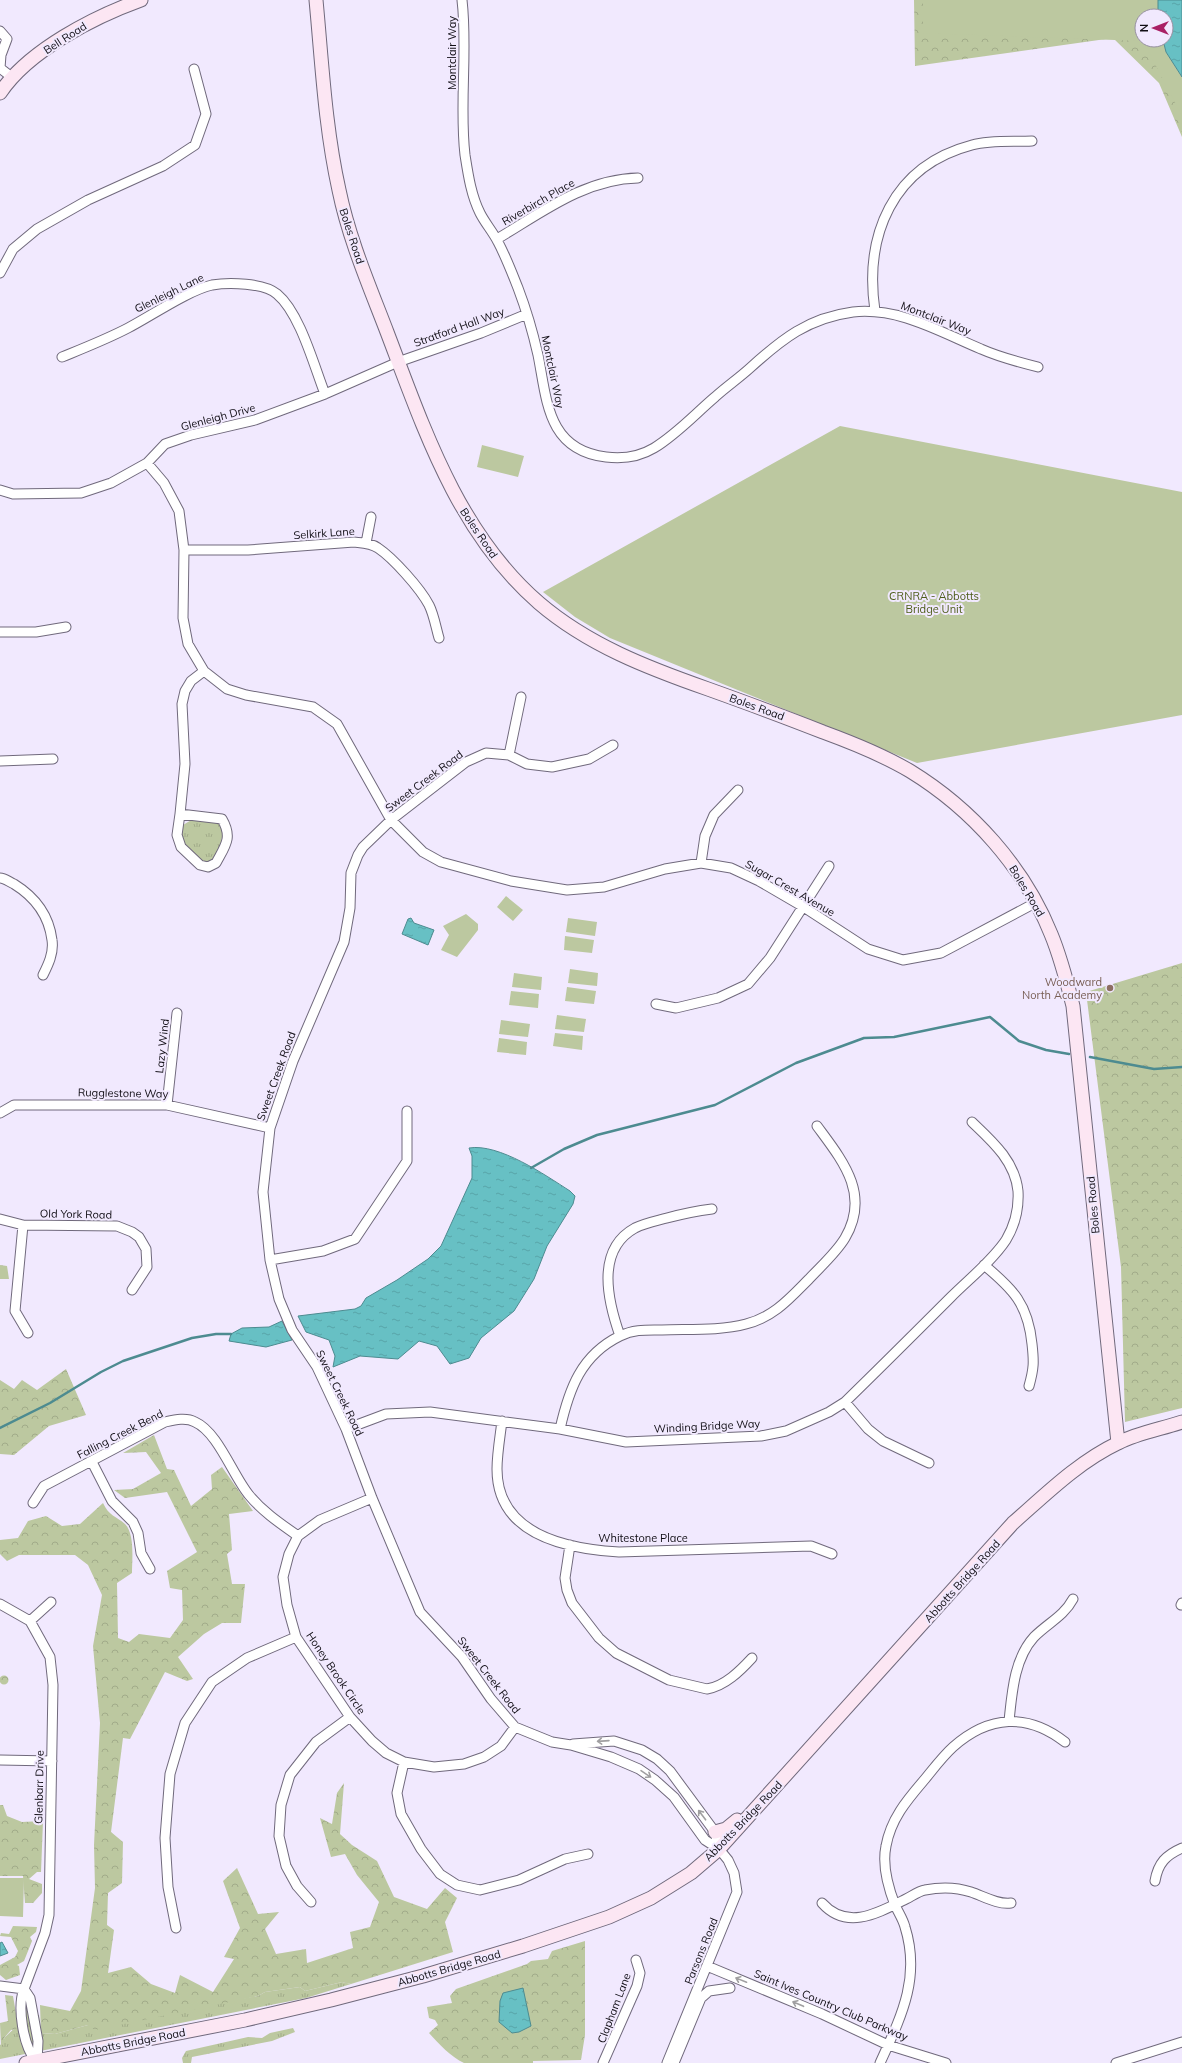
<svg xmlns="http://www.w3.org/2000/svg" width="1182" height="2063" viewBox="0 0 1182 2063" font-family="Mulish,sans-serif">
	<style>
		.grass { fill: url(#grass-tufts) }
		.forest { fill: url(#forest-crowns) }
		.park { fill: #bcc8a0 }
		.water { fill: url(#water-ripples); stroke: #4d8b90 }
		.lines { fill: none; stroke-linecap: round; stroke-linejoin: round }
		.stream { stroke: #4d8b90; stroke-width: 2.5 }
		.street-casing { stroke: #70697c; stroke-width: 11 }
		.secondary-casing { stroke: #70697c; stroke-width: 15 }
		.street { stroke: #fff; stroke-width: 9 }
		.secondary { stroke: #fce6f3; stroke-width: 13 }
		.oneway { stroke: #a09fa1 }
		.education-dot { fill: #8d6e63; stroke: #f1e9fe; stroke-width: 1.5 }
		.labels { text-anchor: middle; stroke-width: 4; stroke-linejoin: round; paint-order: stroke }
		.street-label { font-size: 11px; fill: #110e15; stroke: #f1e9fe }
		.park-label { font-size: 11px; fill: #4d5d19; stroke: #f1e9fe }
		.education-label { font-size: 11px; fill: #785e54; stroke: #f1e9fe; text-anchor: end }
	</style>
	<defs>
		<pattern id="grass-tufts" width="24" height="20" patternUnits="userSpaceOnUse"><rect width="24" height="20" fill="#bcc8a0"/><path d="M3 7l-1-3M5 7V3M7 7l1-3M15 17l-1-3M17 17v-4M19 17l1-3" fill="none" stroke="#a1ab89"/></pattern>
		<pattern id="forest-crowns" width="20" height="18" patternUnits="userSpaceOnUse"><rect width="20" height="18" fill="#bcc8a0"/><path d="M2 6a3 3 0 1 1 6 0M12 15a3 3 0 1 1 6 0" fill="none" stroke="#a1ab89"/></pattern>
		<pattern id="water-ripples" width="26" height="14" patternUnits="userSpaceOnUse"><rect width="26" height="14" fill="#67c0c4"/><path d="M2 4q2-2 4 0t4 0M15 11q2-2 4 0t4 0" fill="none" stroke="#58a4a8"/></pattern>
	</defs>
	<rect width="100%" height="100%" fill="#f1e9fe"/>
	<!-- grass -->
	<path class="grass" d="M193,819C200,820 216,819 220,825C226,833 219,853 213,860C210,863 207,863 204,863C191,852 178,844 183,825Z
		M342,1982L351,1984L306,1998L0,2059V2045L6,2041L4,2038L18,2025L17,2021L25,2015L26,1996L29,2014L39,2015L41,2033L55,2034L88,2025L258,1996L265,1992L300,1987L305,1991Z
		M293,2028L295,2032L272,2041L192,2057L191,2063H183L182,2058L186,2051L248,2037L262,2038L270,2033Z"/>
	<!-- forest -->
	<path class="forest" d="M914,0H1154L1142,16V40L1182,87V137L1159,83L1113,38L915,66Z
		M1182,963V1408L1125,1422L1121,1267L1086,992Z
		M0,1265L7,1266L9,1279H0Z
		M66,1369L86,1415L49,1426L14,1455L0,1454V1380L14,1389L22,1380L37,1390Z
		M154,1435L167,1469L174,1470L191,1506L212,1489L211,1475L222,1467L253,1511L229,1514L232,1550L227,1554L232,1584H245L241,1623H222L204,1634L178,1657L193,1679L187,1681L165,1672L130,1739L123,1738L111,1832L123,1842L122,1883L108,1893L107,1925L114,1930L108,1973L131,1967L151,1984L175,1993L180,1975L213,1992L234,1959L224,1957L240,1928L223,1881L237,1868L258,1914L279,1912L265,1929L276,1954L306,1949L307,1963L353,1948L350,1932L370,1927L379,1902L357,1875L345,1854L331,1857L320,1818L332,1824L337,1793L344,1783L340,1834L352,1845L377,1861L394,1897L427,1909L445,1888L457,1898L445,1922L453,1952L351,1984L342,1982L305,1991L300,1987L265,1992L258,1996L95,2030L88,2025L55,2034L41,2033L40,2005L70,2011L81,1991L95,1888L94,1845L100,1723L93,1646L102,1595L88,1565L75,1555H19L7,1561L0,1554V1540L18,1538L28,1521L46,1516L62,1526L80,1524L103,1503C109,1516 116,1516 125,1524C135,1534 132,1560 132,1573L117,1583L118,1638L129,1642L139,1634L170,1638L183,1620L182,1590L170,1588L167,1571L197,1552L167,1492L125,1498L114,1490L133,1489L161,1473L146,1452L123,1453Z
		M-0.5 1680a4.5 4.5 0 1 1 9 0a4.5 4.5 0 1 1-9 0Z
		M0,1805H3L7,1816L22,1822L43,1821L41,1872H37L29,1879L42,1884V1893L33,1903H25L23,1876H0Z
		M13,1926L37,1927L36,1932L30,1937L32,1941L24,1961L17,1965L19,1966L20,1975L6,1980L0,1975V1965L15,1957L18,1951L11,1937L0,1936L1,1933L9,1934Z
		M585,1941V2035L581,2060L533,2061V2063H464C451,2057 439,2044 429,2033L438,2025L435,2020L429,2018L427,2007L452,2003L450,1996L456,1989L527,1964L531,1961L548,1959L552,1951Z
		M5,1995L13,1996L18,2025L16,2029L11,2030L4,2038L7,2041L1,2046L0,2023L8,2021Z"/>
	<!-- park -->
	<path class="park" d="M923,0H1158V16H1142V40H1163L1166,52L1182,77V116L1143,41L923,33Z
		M840,426L1182,492V715L917,763L610,638L575,617L543,592Z
		M482,445L524,456L518,477L477,467Z
		M506,896L523,910L513,921L497,907Z
		M466,914L478,924V930L457,957L441,950L449,935L443,926Z
		M568,918L597,922L595,936L566,932Z
		M565,936L594,940L592,953L564,950Z
		M570,969L598,973L597,986L568,983Z
		M514,973L542,977L541,990L512,987Z
		M567,987L596,991L594,1004L565,1001Z
		M511,991L539,994L538,1008L509,1005Z
		M557,1015L586,1019L584,1032L555,1029Z
		M501,1020L530,1024L528,1037L499,1034Z
		M555,1033L583,1036L582,1050L553,1046Z
		M499,1038L527,1042L526,1055L497,1052Z
		M0,1878H24L23,1917L0,1916Z"/>
	<!-- water -->
	<path class="water" d="M1158,0H1182V77L1166,52L1163,40H1166V16H1158Z
		M411,918L414,923L434,930L428,945L402,934L408,919Z
		M469,1148C499,1143 545,1175 570,1191L575,1196L573,1204L547,1246L534,1279L514,1311L481,1338L469,1358L450,1364L437,1346L419,1341L398,1359L360,1356L333,1367L335,1356L329,1340L306,1332L298,1316L355,1309L361,1306L366,1298L397,1280L428,1259L441,1246L472,1178V1156Z
		M282,1321L292,1340L266,1347L229,1341L231,1334L242,1328L269,1327Z
		M2,1942L8,1953L0,1956V1943Z
		M523,1988L531,2026L519,2032L512,2033L499,2022L500,2001L503,1993Z"/>
	<g class="lines">
		<!-- stream -->
		<path class="stream" d="M1090,1057L1154,1069L1182,1067
			M531,1168L564,1149L597,1135L715,1105L796,1063L864,1038L894,1037L990,1017L1019,1041L1046,1050L1069,1054
			M0,1428L50,1403L101,1372L123,1361L192,1338L216,1334H231"/>
		<!-- street casing -->
		<g class="street-casing">
			<path id="street" d="M462,0C468,51 459,104 465,155C468,174 471,195 480,213C485,223 493,232 498,242C506,257 512,273 518,288C526,309 533,333 538,355C547,400 547,450 606,457C622,459 639,457 654,448C677,434 695,414 715,397C726,387 739,378 750,368C782,339 808,318 853,312C899,307 940,332 981,349C999,357 1018,362 1038,367
				M0,31L7,39L1,55L0,68L13,78
				M497,239C541,213 584,179 638,178
				M0,273L13,249L37,229L88,200L163,166L195,145L206,114L194,69
				M875,311C864,236 892,166 972,145C991,140 1012,142 1032,141
				M62,357C84,348 107,339 128,328C151,316 189,290 212,285C229,282 264,283 277,294C300,313 314,366 325,394
				M147,463L164,483L179,511L184,550L183,618L188,644L204,671L227,689L246,695L313,707L337,724L391,820L423,852L441,862L511,881L567,890L604,887L665,869L701,863L731,868L759,881L802,906L868,949L903,960L941,953L1035,903
				M0,490L13,494L81,493L111,483L147,463L165,444L191,435L255,420L325,394L398,362L481,333L527,314
				M366,543L371,517
				M184,550H248L354,542C363,543 371,543 378,548C393,558 420,588 429,605C434,615 436,628 439,638
				M0,632H36L66,627
				M613,745L589,759L552,767L527,764L509,755L486,753L466,762L391,820L363,847L358,855L351,873L350,908L344,942L293,1061L270,1128L263,1192L270,1260L279,1299L292,1330L317,1367L346,1429L372,1498L420,1612L462,1657L491,1699L515,1727L552,1742L571,1745L611,1757L639,1769L655,1780L674,1797L705,1840L719,1849L728,1860L734,1873L737,1892L667,2063
				M509,755L521,697
				M0,761L53,759
				M180,814L222,819C233,838 225,846 216,863L208,867L200,865L181,847L177,835Z
				M180,814L185,764L182,704L185,691L191,681L204,671
				M701,863L705,836L714,815L738,790
				M0,878C5,878 9,882 14,884C35,897 49,916 52,940C54,953 48,965 43,975
				M656,1004L676,1008L718,998L748,984L770,958L829,866
				M167,1105L177,1013
				M0,1113L14,1105H167L270,1128
				M0,1219L23,1225L117,1226L132,1232L139,1237L146,1249L147,1267L132,1290
				M23,1225L15,1311L28,1333
				M270,1260L323,1251L355,1239L407,1161V1111
				M984,1265C1013,1289 1028,1304 1032,1344C1034,1362 1034,1368 1029,1386
				M620,1336C608,1302 595,1250 635,1228C645,1223 656,1221 667,1218C682,1214 696,1211 712,1209
				M845,1402L868,1429L883,1441L929,1463
				M502,1421C500,1437 497,1454 497,1469C497,1535 567,1549 619,1552L811,1546L832,1554
				M346,1429L386,1414L430,1412L560,1429L626,1442L761,1436L786,1431L829,1412L845,1402C881,1367 916,1332 951,1297C969,1279 992,1261 1006,1240C1015,1225 1019,1208 1018,1191C1015,1161 992,1141 972,1122
				M560,1429C569,1389 581,1355 620,1336C634,1329 647,1330 662,1330C689,1329 720,1331 746,1324C774,1317 790,1298 809,1279C821,1266 836,1253 845,1238C871,1194 842,1160 817,1126
				M92,1462L112,1501L133,1522L138,1533L141,1553L150,1569
				M372,1498L320,1520L298,1536L289,1554L283,1577L287,1605L296,1637L350,1717L372,1741L386,1753L404,1762L434,1767L464,1764L484,1757L501,1746L515,1727
				M33,1503L44,1486L165,1422C174,1420 186,1417 195,1422C218,1432 233,1476 249,1495C263,1512 281,1524 298,1536
				M570,1545L565,1578L567,1590L572,1603L599,1638L616,1653L669,1680L707,1689C725,1686 740,1671 752,1658
				M0,1604L30,1621L50,1657L53,1685L49,1915L45,1933L24,1989L30,1998L38,2041L37,2063
				M1181,1605L1182,1603
				M30,1621L51,1602
				M1009,1721C1012,1693 1014,1659 1034,1637C1048,1623 1064,1616 1073,1599
				M573,1744L614,1741L642,1750L657,1759L670,1771L715,1832L719,1849
				M0,1760L52,1761
				M404,1762L397,1793L401,1814L421,1849L440,1874L457,1885L480,1890L519,1880L565,1859L588,1854
				M1155,1881C1158,1863 1166,1855 1182,1848
				M311,1902L297,1886L286,1866L279,1836L281,1805L290,1775L316,1742L350,1717
				M822,1903C847,1931 878,1913 906,1899C912,1896 919,1891 925,1890C940,1887 956,1887 971,1892C983,1896 998,1905 1011,1903
				M176,1928L168,1887L165,1838L170,1774L185,1723L212,1682L247,1658L296,1637
				M707,1966L822,2014L888,2045L946,2063
				M0,1986L24,1989C17,2007 23,2046 36,2061
				M603,2063L637,1986L640,1973L636,1960
				M674,2063L701,1998L709,1991L730,1988
				M880,2063C901,2017 921,1978 905,1927C903,1919 898,1912 895,1905C888,1887 882,1865 886,1846C891,1818 908,1799 925,1779C934,1768 943,1756 953,1747C989,1715 1028,1713 1065,1742
				M1116,2063L1182,2042"/>
		</g>
		<!-- secondary casing -->
		<g class="secondary-casing">
			<path id="secondary" d="M316,0C322,63 325,127 339,190C349,239 369,285 387,332C424,429 458,533 539,603C588,645 648,668 708,689C747,703 785,717 823,732C853,743 883,755 910,771C972,809 1024,867 1051,934C1061,958 1067,982 1073,1006L1118,1443
				M0,93C29,50 94,17 141,0
				M715,1832L726,1829L737,1820
				M26,2063L245,2020L331,2000L423,1976L523,1946L609,1917L651,1898L691,1873L719,1849L1013,1523C1045,1495 1078,1462 1118,1443C1137,1433 1161,1429 1182,1422"/>
		</g>
		<!-- street -->
		<use href="#street" class="street"/>
		<!-- secondary -->
		<use href="#secondary" class="secondary"/>
	</g>
	<!-- one-way arrows -->
	<defs><path id="oneway-shaft" d="M-6 0H5M1.5-3L5.5 0L1.5 3" fill="none" stroke-width="1.6" stroke-linecap="round" stroke-linejoin="round"/></defs>
	<g class="oneway">
		<use href="#oneway-shaft" transform="translate(603 1741) rotate(176)"/>
		<use href="#oneway-shaft" transform="translate(646 1774) rotate(34)"/>
		<use href="#oneway-shaft" transform="translate(702 1815) rotate(-127)"/>
		<use href="#oneway-shaft" transform="translate(741 1980) rotate(-158)"/>
		<use href="#oneway-shaft" transform="translate(798 2004) rotate(-157)"/>
	</g>
	<!-- markers -->
	<circle class="education-dot" cx="1110" cy="988" r="4"/>
	<g class="labels">
		<!-- street labels -->
		<g class="street-label">
			<text transform="translate(65 38) rotate(-33)" y="4">Bell Road</text>
			<text transform="translate(452 53) rotate(-90)" y="4">Montclair Way</text>
			<text transform="translate(538 202) rotate(-30)" y="4">Riverbirch Place</text>
			<text transform="translate(352 236) rotate(72)" y="4">Boles Road</text>
			<text transform="translate(169 293) rotate(-26)" y="4">Glenleigh Lane</text>
			<text transform="translate(936 318) rotate(21)" y="4">Montclair Way</text>
			<text transform="translate(459 327) rotate(-20)" y="4">Stratford Hall Way</text>
			<text transform="translate(553 372) rotate(78)" y="4">Montclair Way</text>
			<text transform="translate(218 417) rotate(-15)" y="4">Glenleigh Drive</text>
			<text transform="translate(324 533) rotate(-4)" y="4">Selkirk Lane</text>
			<text transform="translate(479 533) rotate(56)" y="4">Boles Road</text>
			<text transform="translate(757 707) rotate(20)" y="4">Boles Road</text>
			<text transform="translate(424 781) rotate(-37)" y="4">Sweet Creek Road</text>
			<text transform="translate(790 888) rotate(30)" y="4">Sugar Crest Avenue</text>
			<text transform="translate(1027 891) rotate(59)" y="4">Boles Road</text>
			<text transform="translate(162 1046) rotate(-84)" y="4">Lazy Wind</text>
			<text transform="translate(276 1076) rotate(-70)" y="4">Sweet Creek Road</text>
			<text transform="translate(123 1093) rotate(1)" y="4">Rugglestone Way</text>
			<text transform="translate(1093 1205) rotate(-95)" y="4">Boles Road</text>
			<text transform="translate(76 1214) rotate(1)" y="4">Old York Road</text>
			<text transform="translate(340 1393) rotate(64)" y="4">Sweet Creek Road</text>
			<text transform="translate(707 1426) rotate(-3)" y="4">Winding Bridge Way</text>
			<text transform="translate(120 1434) rotate(-27)" y="4">Falling Creek Bend</text>
			<text x="643" y="1542">Whitestone Place</text>
			<text transform="translate(962 1581) rotate(-48)" y="4">Abbotts Bridge Road</text>
			<text transform="translate(336 1673) rotate(56)" y="4">Honey Brook Circle</text>
			<text transform="translate(489 1675) rotate(52)" y="4">Sweet Creek Road</text>
			<text transform="translate(39 1787) rotate(-89)" y="4">Glenbarr Drive</text>
			<text transform="translate(743 1821) rotate(-46)" y="4">Abbotts Bridge Road</text>
			<text transform="translate(701 1951) rotate(-68)" y="4">Parsons Road</text>
			<text transform="translate(449 1968) rotate(-16)" y="4">Abbotts Bridge Road</text>
			<text transform="translate(831 2005) rotate(23)" y="4">Saint Ives Country Club Parkway</text>
			<text transform="translate(614 2008) rotate(-69)" y="4">Clapham Lane</text>
			<text transform="translate(133 2042) rotate(-11)" y="4">Abbotts Bridge Road</text>
		</g>
		<!-- park labels -->
		<g class="park-label">
			<text x="934" y="600">CRNRA - Abbotts<tspan x="934" dy="13">Bridge Unit</tspan></text>
		</g>
		<!-- education labels -->
		<g class="education-label">
			<text x="1102" y="986">Woodward<tspan x="1102" dy="13">North Academy</tspan></text>
		</g>
	</g>
	<!-- north arrow -->
	<g transform="translate(1154 28) rotate(270)"><circle r="19" fill="#f1e9fe" stroke="#9791a1"/>
	<path d="M0-3L7 15L0 10L-7 15Z" fill="#a92065"/>
	<text y="-6" font-size="11" font-weight="bold" text-anchor="middle" fill="#110e15">N</text>
	</g>
</svg>
